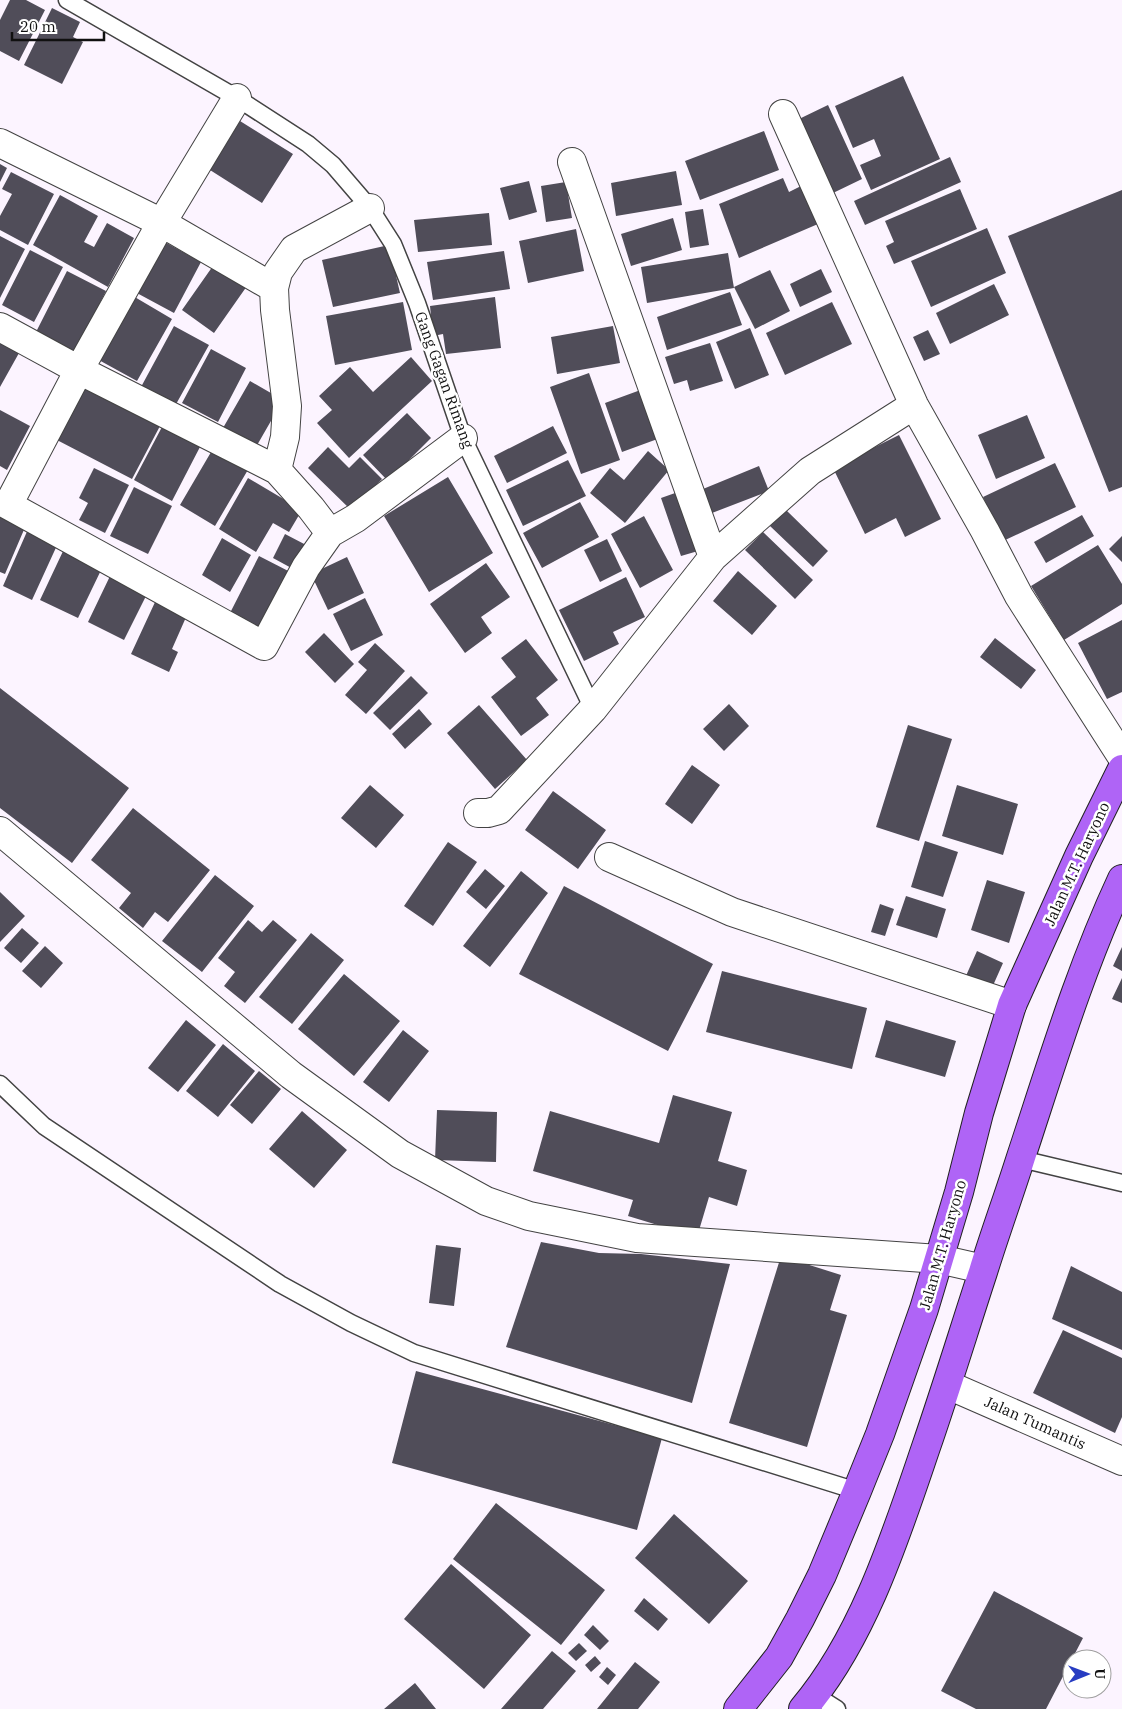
<svg xmlns="http://www.w3.org/2000/svg" width="1122" height="1709" viewBox="0 0 1122 1709" font-family="'IBM Plex Serif',serif">
	<style>
		.building { fill: #504d59 }
		.lines { fill: none; stroke-linecap: round; stroke-linejoin: round }
		.service-casing { stroke: #434343; stroke-width: 19 }
		.minor-casing { stroke: #434343; stroke-width: 30 }
		.trunk-casing { stroke: #212121; stroke-width: 30 }
		.service { stroke: #fff; stroke-width: 16 }
		.minor { stroke: #fff; stroke-width: 28 }
		.trunk { stroke: #af64f6; stroke-width: 28 }
		.labels { text-anchor: middle; stroke-width: 5; stroke-linejoin: round; paint-order: stroke }
		.street-label { font-size: 15px; fill: #101010; stroke: #fff }
	</style>
	<rect width="100%" height="100%" fill="#fcf4ff"/>
	<!-- building -->
	<path class="building" d="M10,0H26L45,10L19,61L0,51V20Z
		M52,8L80,22L73,37L83,42L62,84L24,65Z
		M903,76L940,159L871,190L860,165L881,156L874,139L853,148L835,106Z
		M828,105L862,179L833,193L799,119Z
		M240,121L293,154L262,203L210,170Z
		M764,131L779,170L700,200L685,161Z
		M950,157L961,182L865,225L854,201Z
		M0,164L7,168L0,182Z
		M676,171L682,205L616,216L611,183Z
		M11,172L54,194L28,245L0,230V216L12,194L2,189Z
		M783,178L789,192L801,186L818,224L739,258L719,204Z
		M529,181L537,212L509,220L500,188Z
		M566,182L572,218L546,222L541,186Z
		M960,189L977,229L894,264L886,246L894,242L885,221Z
		M1122,190V487L1109,492L1008,236Z
		M60,195L98,216L84,242L94,247L107,223L134,238L108,287L33,245Z
		M703,209L709,245L690,248L685,212Z
		M489,213L492,245L418,252L414,220Z
		M673,218L682,250L631,266L621,234Z
		M987,228L1006,273L931,307L911,261Z
		M576,229L584,271L528,283L519,241Z
		M0,236L25,249L0,298Z
		M163,241L201,262L174,313L135,292Z
		M389,245L400,293L333,307L322,260Z
		M30,250L63,267L34,322L2,305Z
		M504,251L510,289L433,300L427,262Z
		M728,253L734,288L647,303L641,267Z
		M215,263L247,286L214,333L182,310Z
		M821,269L832,292L800,307L790,284Z
		M770,270L790,311L755,329L734,287Z
		M67,271L106,291L75,352L36,332Z
		M994,284L1009,315L950,344L936,313Z
		M730,292L742,325L667,350L657,317Z
		M133,296L172,319L137,381L97,359Z
		M495,297L501,348L446,354L443,334L433,336L430,306Z
		M403,302L412,350L335,365L326,316Z
		M832,302L852,344L785,375L766,333Z
		M174,326L209,345L175,406L141,387Z
		M613,326L620,363L557,374L551,337Z
		M750,328L769,375L735,389L716,342Z
		M928,330L940,354L924,361L913,337Z
		M0,342L19,353L0,387Z
		M710,343L723,381L690,391L687,380L674,384L665,357Z
		M211,349L246,368L218,422L182,403Z
		M411,357L432,381L349,458L317,423L332,410L319,396L350,367L373,392Z
		M589,373L620,460L581,474L550,387Z
		M250,381L283,400L256,447L223,428Z
		M83,385L160,426L132,479L55,439Z
		M646,388L663,437L622,452L605,403Z
		M0,410L30,426L7,470L0,466Z
		M407,413L431,438L388,481L363,455Z
		M1027,415L1045,458L996,479L978,435Z
		M163,425L201,445L172,501L134,480Z
		M553,426L567,453L507,483L494,456Z
		M899,435L941,519L905,537L896,518L865,534L833,468Z
		M214,447L249,468L215,526L180,505Z
		M328,447L349,468L360,457L382,479L352,511L308,468Z
		M648,451L669,470L625,523L590,493L610,468L624,480Z
		M568,460L586,496L523,526L506,490Z
		M1055,463L1076,507L1003,541L983,497Z
		M759,466L769,491L712,513L703,489Z
		M94,468L129,485L105,533L79,520L88,503L79,498Z
		M448,477L493,553L429,592L384,516Z
		M248,478L302,510L289,532L273,523L256,552L219,529Z
		M134,487L172,506L148,554L110,536Z
		M678,492L698,551L681,556L661,498Z
		M580,502L599,537L542,568L523,533Z
		M786,510L828,551L813,567L770,526Z
		M0,514L26,525L5,574L0,572Z
		M1082,515L1094,536L1046,563L1034,542Z
		M644,516L673,570L640,588L611,534Z
		M29,527L59,541L32,600L3,586Z
		M763,532L813,580L795,599L745,550Z
		M285,534L308,546L295,570L273,558Z
		M1122,536V562L1109,549Z
		M222,538L251,555L230,592L202,575Z
		M607,539L622,571L600,582L584,550Z
		M1098,545L1122,584V604L1064,640L1031,586Z
		M65,547L103,566L78,618L40,600Z
		M259,556L298,576L269,633L230,613Z
		M347,557L364,593L328,610L311,574Z
		M486,563L510,597L481,617L492,633L465,653L430,604Z
		M738,571L777,606L752,635L713,601Z
		M111,574L148,592L124,640L88,622Z
		M626,577L645,617L613,632L619,644L584,661L559,610Z
		M365,598L383,635L351,651L333,614Z
		M156,600L187,615L172,649L178,652L169,672L131,654Z
		M1122,620V692L1107,699L1078,643Z
		M324,633L354,664L335,683L305,652Z
		M995,638L1036,670L1021,689L980,657Z
		M526,639L558,680L536,698L549,715L521,736L491,697L516,677L501,658Z
		M375,643L405,671L366,714L345,695L367,670L358,662Z
		M411,676L428,693L390,730L373,713Z
		M0,688L129,788L72,863L0,808Z
		M729,704L749,726L724,751L703,729Z
		M479,705L527,760L495,789L447,733Z
		M419,709L432,724L405,749L392,734Z
		M908,725L952,739L919,841L876,827Z
		M692,765L720,785L692,824L665,804Z
		M370,785L404,815L376,848L341,818Z
		M957,785L1018,804L1003,855L942,836Z
		M553,791L606,830L578,869L525,830Z
		M133,808L210,870L168,922L155,912L143,928L119,908L131,893L91,860Z
		M925,841L958,852L943,897L911,887Z
		M448,842L477,862L433,926L404,906Z
		M485,869L505,886L486,909L466,892Z
		M521,871L548,893L490,967L463,946Z
		M215,875L254,906L202,972L162,941Z
		M987,880L1025,892L1009,943L971,930Z
		M564,886L713,964L668,1051L519,974Z
		M0,892L25,916L0,942Z
		M906,896L946,909L937,938L896,925Z
		M880,904L894,909L885,936L871,932Z
		M248,920L262,932L273,920L297,940L245,1003L224,986L235,972L218,958Z
		M22,928L39,943L21,963L4,948Z
		M311,933L344,960L292,1024L259,997Z
		M45,946L63,963L41,988L22,971Z
		M1122,947V971L1113,966Z
		M977,951L1003,963L991,990L965,978Z
		M722,971L867,1008L852,1069L706,1032Z
		M344,974L400,1021L354,1076L298,1029Z
		M1122,978V1003L1112,999Z
		M186,1020L216,1045L178,1092L148,1068Z
		M886,1020L956,1041L945,1077L875,1057Z
		M403,1030L429,1051L389,1102L363,1082Z
		M223,1044L255,1071L218,1117L186,1091Z
		M259,1071L281,1089L252,1124L230,1105Z
		M673,1095L732,1112L718,1161L747,1170L737,1206L709,1197L697,1237L628,1216L633,1200L533,1171L550,1111L659,1143Z
		M437,1110L497,1112L496,1162L435,1160Z
		M302,1111L347,1150L314,1188L269,1149Z
		M541,1242L599,1253L641,1254L730,1264L692,1403L506,1347Z
		M436,1245L461,1248L454,1306L429,1303Z
		M781,1256L841,1275L830,1310L847,1315L807,1447L729,1423Z
		M1071,1266L1122,1292V1350L1052,1319Z
		M1063,1330L1122,1358V1417L1115,1433L1033,1393Z
		M416,1371L662,1438L637,1530L392,1463Z
		M496,1503L605,1590L561,1645L453,1559Z
		M674,1514L748,1581L709,1624L635,1558Z
		M451,1564L531,1635L484,1689L404,1619Z
		M994,1591L1083,1638L1046,1709H976L941,1691Z
		M644,1598L668,1619L658,1631L634,1611Z
		M593,1625L609,1641L600,1650L584,1635Z
		M579,1643L587,1651L576,1661L568,1653Z
		M552,1651L576,1671L543,1709H501Z
		M595,1656L601,1663L591,1672L585,1665Z
		M635,1662L660,1682L638,1709H597Z
		M607,1667L616,1675L608,1685L599,1677Z
		M415,1683L436,1709H384Z"/>
	<g class="lines">
		<!-- service casing -->
		<g class="service-casing">
			<path id="service" d="M67,0L237,98L308,144L333,165L370,208L393,244L417,303L463,438L593,709
				M0,1084L44,1126L280,1284L351,1323L414,1353L857,1491
				M1021,1159L1122,1183
				M815,1695L837,1709"/>
		</g>
		<!-- minor casing -->
		<g class="minor-casing">
			<path id="minor" d="M783,114L914,405L985,531L1019,596L1122,757
				M0,143L162,223L274,288
				M572,162L713,557
				M0,327L79,370L277,470L311,508L330,533L306,567L264,646L8,505L79,370L155,234L237,98
				M277,470L285,437L287,406L275,310L274,288L278,272L294,249L370,208
				M330,533L356,518L463,438
				M478,813H488L499,810L593,709L713,557L810,471L914,405
				M0,831L291,1075L400,1154L486,1201L529,1216L637,1238L939,1259L983,1269
				M609,857L732,912L1012,1005
				M948,1385L1122,1461"/>
		</g>
		<!-- trunk casing -->
		<g class="trunk-casing">
			<path id="trunk" d="M738,1709L779,1657L800,1619L822,1575L857,1491L880,1434L924,1309L959,1192L979,1113L1012,1005L1079,856L1122,769
				M803,1709C864,1637 896,1535 926,1447C946,1389 964,1330 983,1272C995,1233 1009,1195 1021,1157C1052,1063 1080,969 1122,879"/>
		</g>
		<!-- service -->
		<use href="#service" class="service"/>
		<!-- minor -->
		<use href="#minor" class="minor"/>
		<!-- trunk -->
		<use href="#trunk" class="trunk"/>
	</g>
	<g class="labels">
		<!-- street labels -->
		<g class="street-label">
			<text transform="translate(444 380) rotate(70)" y="5">Gang Gagan Rimang</text>
			<text transform="translate(1077 864) rotate(-65)" y="5">Jalan M.T. Haryono</text>
			<text transform="translate(943 1245) rotate(-74)" y="5">Jalan M.T. Haryono</text>
			<text transform="translate(1035 1423) rotate(24)" y="5">Jalan Tumantis</text>
		</g>
	</g>
	<!-- north arrow -->
	<g transform="translate(1087 1674) rotate(89)"><circle r="24" fill="#ffffff" stroke="#9f9f9f"/>
	<path d="M0-4L9 19L0 12L-9 19Z" fill="#273cc2"/>
	<text y="-8" font-size="14" font-weight="bold" text-anchor="middle" fill="#101010">U</text>
	</g>
	<!-- scale -->
	<path d="M12 32v8h92v-8" fill="none" stroke="#101010" stroke-width="2.5"/>
	<text x="20" y="32" font-size="15" fill="#101010" stroke="#ffffff" stroke-width="4" paint-order="stroke">20 m</text>
</svg>
